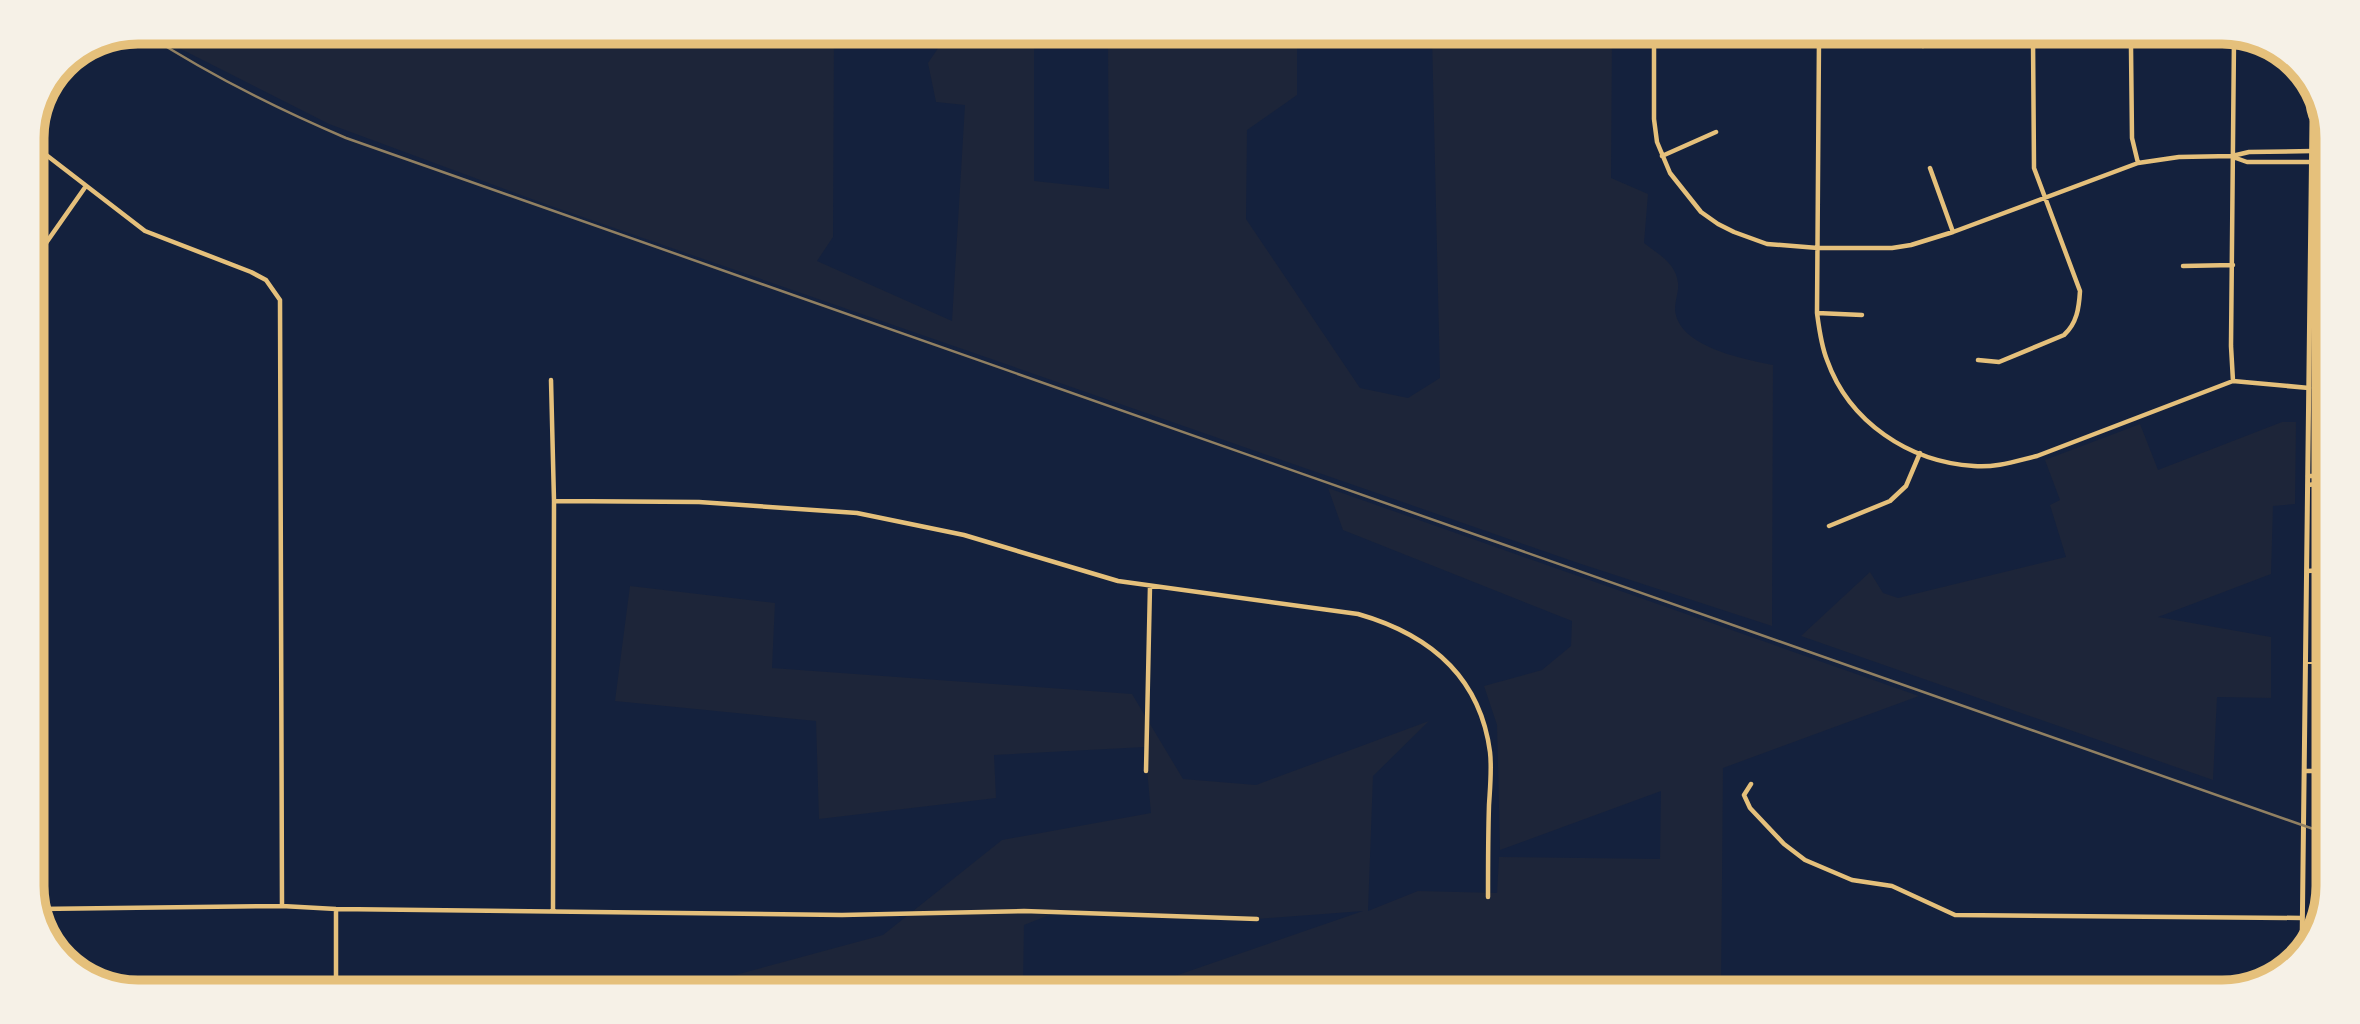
<svg xmlns="http://www.w3.org/2000/svg" width="2360" height="1024" viewBox="0 0 2360 1024" font-family="'Playfair Display',serif">
	<style>
		.green { fill: #1d2539 }
		.lines { fill: none; stroke-linecap: round; stroke-linejoin: round }
		.service { stroke: #e5c07b; stroke-width: 2 }
		.minor { stroke: #e5c07b; stroke-width: 4.5 }
		.tertiary { stroke: #e5c07b; stroke-width: 5 }
		.rail { stroke: #918062; stroke-width: 2.5 }
		.rim { fill: none; stroke: #e5c07b; stroke-width: 9 }
	</style>
	<rect width="100%" height="100%" fill="#14213d"/>
	<!-- green -->
	<path class="green" d="M155,32L834,34L833,237L817,261L952,321L965,105L936,102L928,63L947,35H1034V181L1109,189L1108,44L1193,35L1297,36V95L1247,130L1246,219L1360,388L1408,398L1440,378L1432,36L1612,37L1611,178L1648,194L1644,243C1658,254 1676,263 1678,283C1679,291 1675,301 1675,309C1677,347 1744,359 1773,365L1772,626L1578,563L548,205L329,124L173,45Z
		M2282,422H2296L2295,504L2273,506L2271,574L2158,617L2271,637V698L2217,697L2213,780L1801,636L1870,572L1883,593L1898,598L2066,557L2050,505L2060,500L2045,460L2140,424L2158,470Z
		M1328,488L1919,696L1723,768L1721,991L1140,988L1363,911L1257,919L1057,912L1024,925L1023,988L691,987L883,935L1002,840L1151,813L1145,747L994,755L996,798L819,819L816,721L615,701L630,586L775,603L772,668L1132,694L1183,779L1256,785L1429,721L1373,776L1368,911L1418,891L1497,893L1499,857L1660,859L1661,791L1500,850L1497,725L1484,686L1542,670L1571,646L1572,621L1343,530Z
		M2315,841L2321,843V927L2314,934Z"/>
	<g class="lines">
		<!-- service -->
		<path class="service" d="M2307,663H2323"/>
		<!-- minor -->
		<path class="minor" d="M1654,37V119L1657,142L1670,173L1701,212L1718,224L1734,232L1767,244L1818,248H1892L1911,245L1953,232L2138,163L2179,157L2232,156L2249,152L2313,151
			M1819,38L1817,313C1819,328 1821,345 1827,360C1849,422 1909,462 1974,466C1995,468 2016,461 2037,456L2233,381L2309,388
			M1923,46L1940,38
			M2131,48L2132,138L2138,163
			M32,144L145,231L251,272L266,280L280,300L282,906
			M1662,156L1716,132
			M2233,157L2247,162H2313
			M1930,168L1953,232
			M32,263L86,186
			M2183,266L2233,265
			M1817,313L1862,315
			M1978,360L1999,362L2064,335C2077,323 2079,308 2080,291L2034,168L2033,39
			M551,380L554,501L553,911
			M2233,381L2231,346L2234,39
			M2308,476H2325
			M2308,485L2325,483
			M554,501L699,502L857,513L964,535L1118,581L1358,614C1428,634 1480,676 1490,752C1492,769 1490,788 1489,805C1488,836 1488,866 1488,897
			M1829,526L1890,501L1906,486L1920,453
			M2307,571L2324,570
			M1146,771L1150,586
			M2305,771H2322
			M1751,784L1744,795L1750,808L1784,844L1805,860L1852,880L1892,886L1955,915L2302,918
			M38,909L282,906L336,909L842,915L1024,911L1257,919
			M336,985V909"/>
		<!-- tertiary -->
		<path class="tertiary" d="M2308,76L2309,110L2311,117
			M2302,950L2312,120L2316,97"/>
		<!-- rail -->
		<path class="rail" d="M143,32C208,74 275,108 346,138L2322,832"/>
	</g>
	<!-- crop -->
	<path d="M0 0H2360V1024H0ZM138 44H2222A94 94 0 0 1 2316 138V886A94 94 0 0 1 2222 980H138A94 94 0 0 1 44 886V138A94 94 0 0 1 138 44Z" fill="#f6f1e7" fill-rule="evenodd"/>
	<path class="rim" d="M138 44H2222A94 94 0 0 1 2316 138V886A94 94 0 0 1 2222 980H138A94 94 0 0 1 44 886V138A94 94 0 0 1 138 44Z"/>
</svg>
